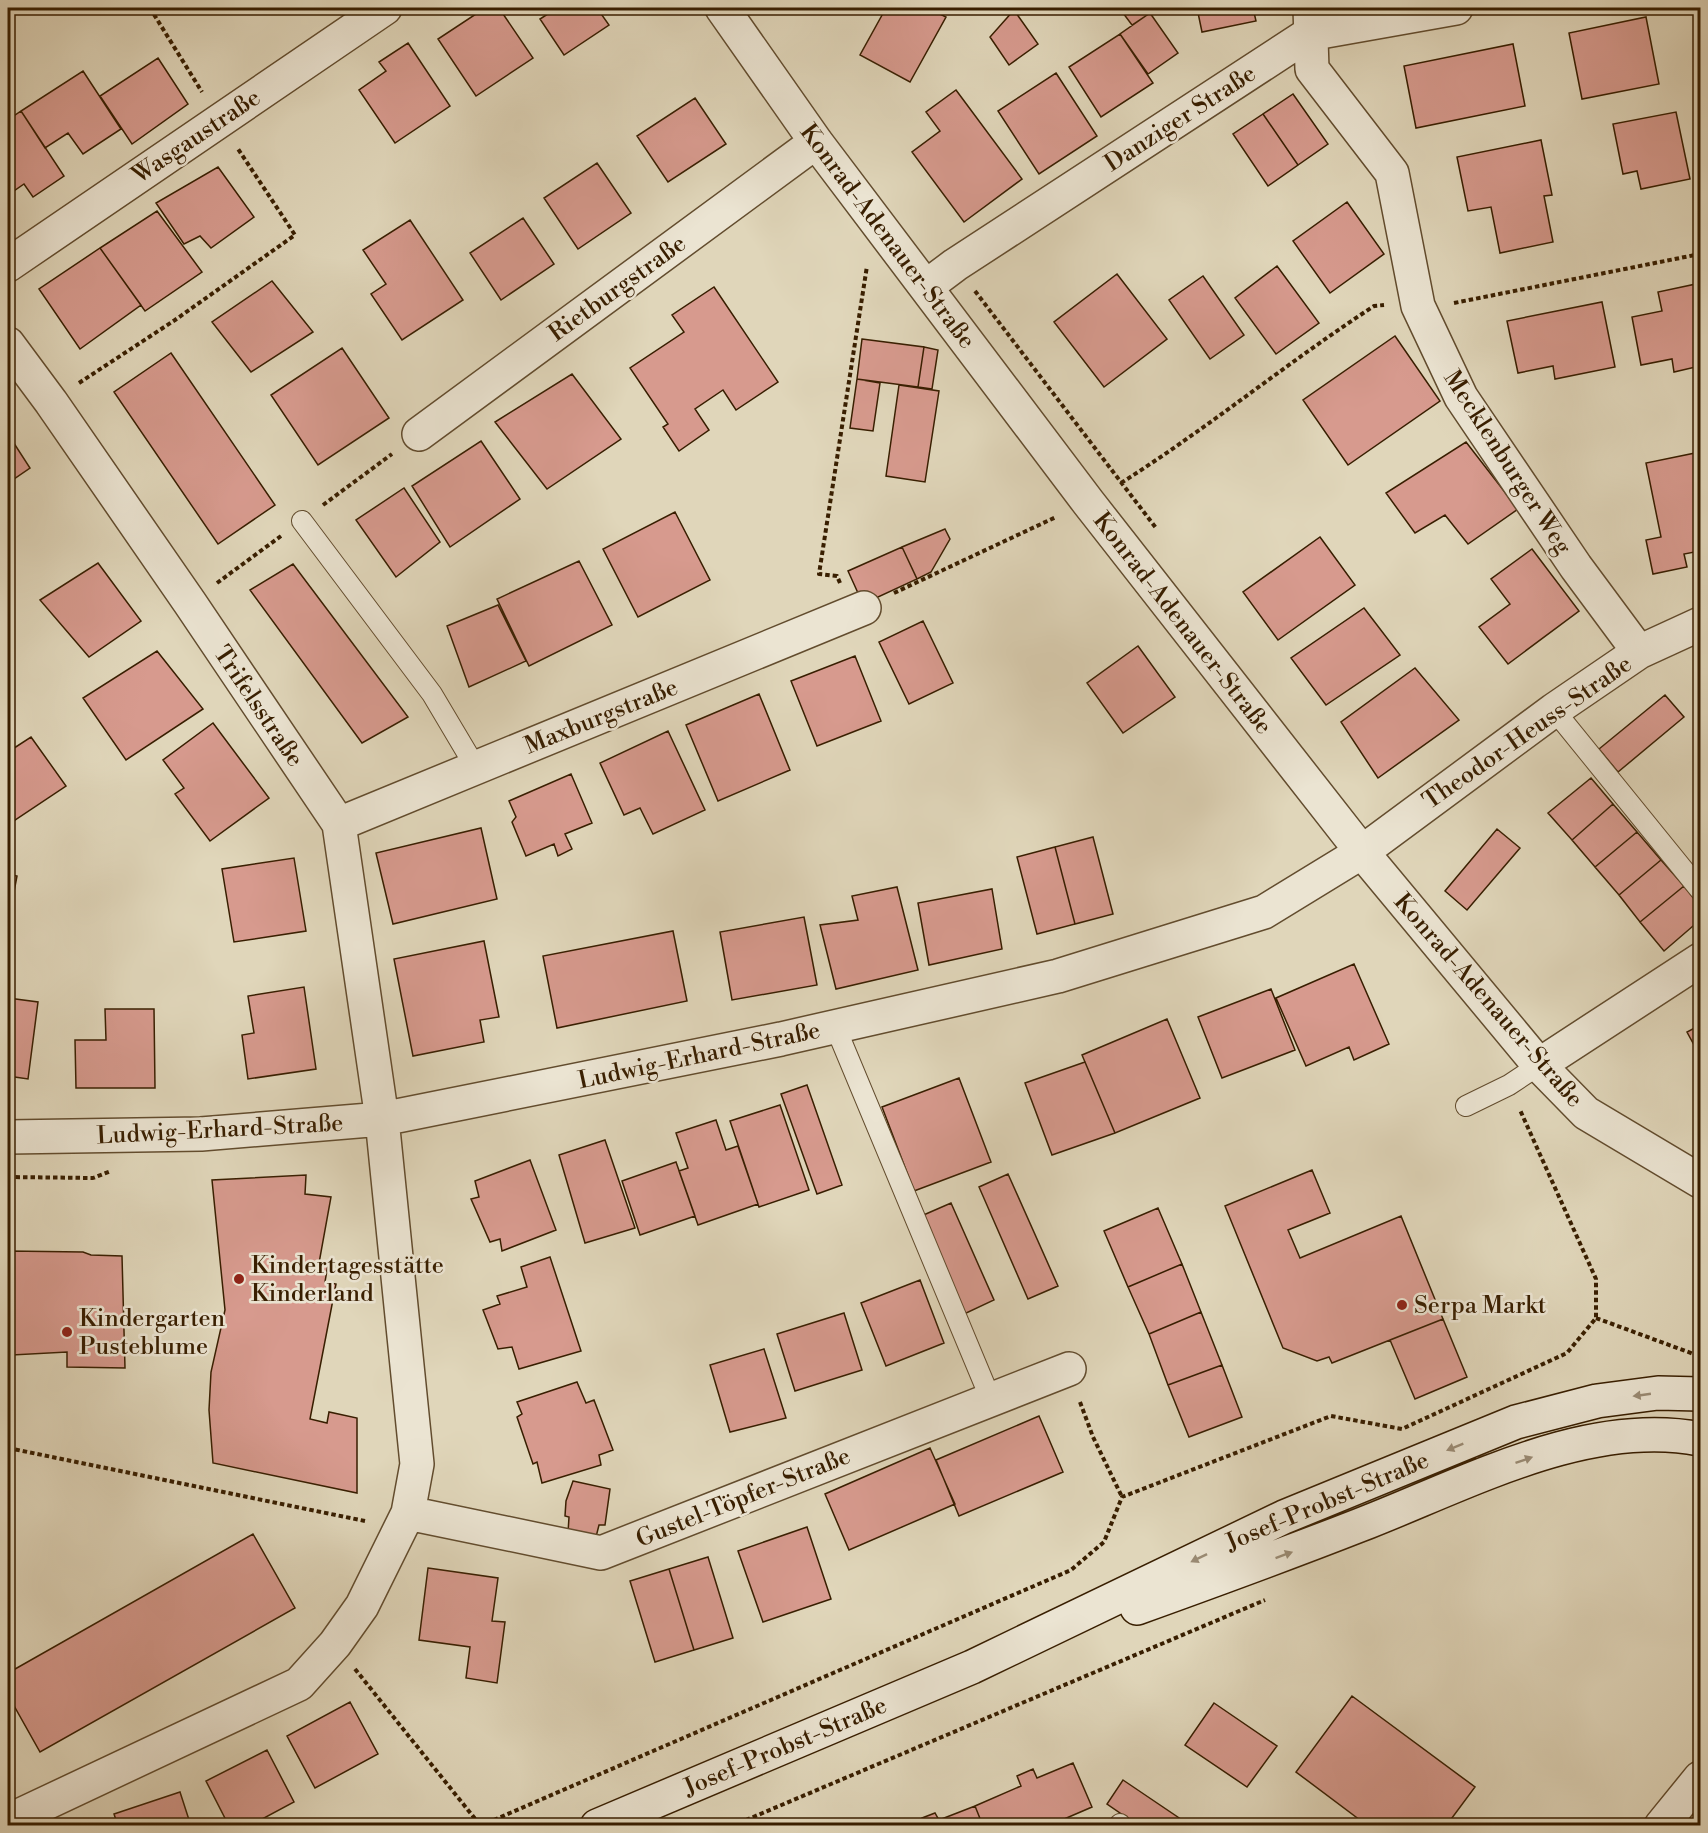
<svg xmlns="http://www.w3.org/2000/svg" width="1708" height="1833" viewBox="0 0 1708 1833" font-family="'Libre Bodoni',serif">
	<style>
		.building { fill: #d79a8e; stroke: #381e00; stroke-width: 1.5 }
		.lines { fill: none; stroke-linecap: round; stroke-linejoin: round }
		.lane-casing { stroke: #624c2e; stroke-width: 22 }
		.street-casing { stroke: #624c2e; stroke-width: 36 }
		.secondary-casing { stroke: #381e00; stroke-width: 36 }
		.path { stroke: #381e00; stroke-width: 4; stroke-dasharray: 4.5 3; stroke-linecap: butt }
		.lane { stroke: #ebe4d2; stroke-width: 20 }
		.street { stroke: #ebe4d2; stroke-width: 33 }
		.secondary { stroke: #ebe4d2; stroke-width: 33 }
		.oneway { fill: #9a8b74 }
		.poi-dot { fill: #8f2418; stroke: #ebe4d2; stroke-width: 2 }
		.labels { text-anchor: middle; stroke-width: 5; stroke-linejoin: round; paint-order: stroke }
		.street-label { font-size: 24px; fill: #381e00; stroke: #ebe4d2 }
		.poi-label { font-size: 24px; fill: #381e00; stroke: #ebe4d2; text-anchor: start }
	</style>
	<rect width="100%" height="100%" fill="#e0d6ba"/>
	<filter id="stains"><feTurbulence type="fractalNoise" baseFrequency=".00333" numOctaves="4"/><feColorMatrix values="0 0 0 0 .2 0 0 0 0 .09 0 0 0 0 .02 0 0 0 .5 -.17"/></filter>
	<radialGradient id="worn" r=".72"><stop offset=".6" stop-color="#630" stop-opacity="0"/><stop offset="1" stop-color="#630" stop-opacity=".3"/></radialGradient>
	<!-- building -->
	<path class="building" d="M485,8H499L533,58L476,96L438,39Z
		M557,8H597L609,25L564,55L540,19Z
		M886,8H928L946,17L910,82L860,55Z
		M1122,8H1146L1150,13L1132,25L1120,9Z
		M1197,8H1253L1256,21L1202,32Z
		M1014,10L1038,44L1009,65L990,37Z
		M1150,13L1178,53L1148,74L1120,34Z
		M1646,17L1659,84L1582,99L1569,33Z
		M1120,34L1153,83L1101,117L1069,67Z
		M408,43L450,106L395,143L359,90L386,71L379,62Z
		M1513,44L1525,106L1416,128L1404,66Z
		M158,58L188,104L132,144L100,96Z
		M83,71L121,129L83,154L68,133L45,148L21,111Z
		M1056,73L1097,136L1039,174L998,111Z
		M956,90L1022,179L964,222L912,152L940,131L926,112Z
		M1293,94L1328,144L1298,165L1263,114Z
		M695,98L726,144L668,182L637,136Z
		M21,111L64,176L33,197L24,184L8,195V120Z
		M1676,112L1690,179L1641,189L1637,171L1623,174L1613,124Z
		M1263,114L1298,165L1268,186L1233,134Z
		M1541,140L1552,195L1544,196L1553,242L1500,253L1491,207L1468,211L1457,157Z
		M597,163L631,213L578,249L544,198Z
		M218,167L254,217L211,248L200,236L184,244L156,203Z
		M1347,202L1384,254L1330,293L1293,241Z
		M157,211L202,272L145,311L100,248Z
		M523,218L554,264L501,300L470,253Z
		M410,220L463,300L402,340L371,294L386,284L363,250Z
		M100,248L141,305L80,349L39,289Z
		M1277,266L1319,323L1276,354L1235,298Z
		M1117,274L1167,339L1104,387L1054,322Z
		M1203,276L1244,335L1210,359L1169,300Z
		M272,281L313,332L251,372L212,322Z
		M1696,284L1700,305V366L1674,372L1672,359L1641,365L1632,317L1662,311L1658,292Z
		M714,287L778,382L736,410L723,390L695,409L709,430L679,451L663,427L668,424L630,368L684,332L672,315Z
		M1602,302L1615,367L1555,379L1553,366L1518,373L1507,321Z
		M1395,336L1440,401L1348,465L1303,400Z
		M862,339L924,347L918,387L857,379Z
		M924,347L938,350L932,389L918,387Z
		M342,348L389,418L318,465L271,395Z
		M171,353L275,505L218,544L114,392Z
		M572,374L621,439L547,489L495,422Z
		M857,379L880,383L873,431L850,428Z
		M899,385L939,391L925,482L886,476Z
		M8,434L30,468L8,483Z
		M481,441L520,499L450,547L412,486Z
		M1466,442L1518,509L1468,544L1445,515L1415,533L1386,493Z
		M1700,452V551L1684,554L1687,567L1653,574L1646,540L1661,537L1646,463Z
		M404,488L440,542L396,577L356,520Z
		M675,512L710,580L638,617L603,549Z
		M945,529L950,539L931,572L917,579L902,547Z
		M1320,537L1355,585L1278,640L1243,592Z
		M902,547L917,579L863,604L848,571Z
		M1532,549L1579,611L1508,664L1479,627L1510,604L1491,579Z
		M579,561L612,625L529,666L497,599Z
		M98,563L141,621L89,657L40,600Z
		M293,564L408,717L362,743L250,590Z
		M498,605L526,661L469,687L447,626Z
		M1364,608L1400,655L1326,705L1291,658Z
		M923,621L953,683L909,704L879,642Z
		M1138,646L1175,697L1123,733L1087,683Z
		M157,651L203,709L126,760L83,698Z
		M855,656L881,721L817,746L791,681Z
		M1415,668L1459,720L1378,778L1341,722Z
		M759,694L790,770L718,801L686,725Z
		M1665,695L1684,717L1618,772L1599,749Z
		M213,723L269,798L210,841L175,794L184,788L163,760Z
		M668,731L705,810L653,834L640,808L624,815L600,763Z
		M31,737L66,786L9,824L8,752Z
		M571,774L592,823L565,834L572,849L558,856L554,844L526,856L512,822L516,817L509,801Z
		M1591,778L1613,804L1572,840L1548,813Z
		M1613,804L1637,832L1595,867L1572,840Z
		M481,828L497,899L393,924L376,853Z
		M1497,829L1520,848L1467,910L1445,891Z
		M1637,832L1661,860L1619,895L1595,867Z
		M1093,837L1113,914L1075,924L1055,847Z
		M1055,847L1075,924L1037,934L1017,857Z
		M294,858L306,931L234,942L222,869Z
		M1661,860L1684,886L1640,922L1619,895Z
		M8,874L17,876L8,923Z
		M1684,886L1700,906V920L1664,951L1640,922Z
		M897,887L918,970L836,989L820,925L858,920L852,896Z
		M992,889L1002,949L929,965L918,903Z
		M804,917L817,985L732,1000L720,932Z
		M673,931L687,1001L557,1028L543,956Z
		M484,941L499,1017L480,1020L484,1042L413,1056L394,959Z
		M1354,964L1389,1044L1354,1060L1349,1047L1306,1066L1276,998Z
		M304,987L316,1069L248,1079L242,1035L254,1033L248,996Z
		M1271,989L1295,1050L1222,1078L1198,1017Z
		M8,998L38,1002L28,1079L8,1076Z
		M105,1009H154L155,1088H76L75,1040H106Z
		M1167,1019L1200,1098L1115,1133L1082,1055Z
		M1700,1025V1056L1687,1032Z
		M1085,1062L1115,1133L1052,1155L1025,1083Z
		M959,1078L991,1162L914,1191L882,1107Z
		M807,1085L842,1185L817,1194L781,1094Z
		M780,1105L809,1190L759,1207L730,1121Z
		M716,1120L726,1150L738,1146L758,1204L698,1225L679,1171L688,1168L676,1133Z
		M605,1140L635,1228L585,1243L559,1155Z
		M530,1160L556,1230L502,1251L500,1239L490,1242L471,1199L479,1197L475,1181Z
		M676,1162L695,1216L640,1235L622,1181Z
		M1312,1170L1330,1213L1288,1230L1300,1258L1401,1216L1443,1319L1332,1363L1329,1357L1317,1361L1283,1348L1225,1206Z
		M1008,1174L1058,1286L1028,1299L979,1187Z
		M306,1175L305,1194L331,1197L319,1263L328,1264L325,1282L336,1284L310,1419L327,1423L329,1412L357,1418V1493L213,1463L209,1410L211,1372L225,1310L212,1180Z
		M951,1203L994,1300L962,1315L919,1217Z
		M1158,1208L1182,1264L1128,1287L1104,1231Z
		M8,1251L83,1252L91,1255L122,1256L125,1368L67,1367V1352L12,1355L11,1341H8Z
		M550,1257L581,1351L519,1369L512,1347L498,1349L483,1310L500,1304L497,1296L527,1287L521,1267Z
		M1182,1264L1201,1312L1149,1334L1128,1287Z
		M920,1280L944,1343L886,1366L861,1303Z
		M1201,1312L1222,1365L1168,1385L1149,1334Z
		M844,1313L862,1370L795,1391L777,1334Z
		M1443,1319L1467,1377L1415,1399L1390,1340Z
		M764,1349L786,1418L730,1432L710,1365Z
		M1222,1365L1242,1417L1189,1437L1168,1385Z
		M577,1382L586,1403L594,1400L613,1450L599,1455L601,1465L542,1483L537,1462L533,1464L517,1417L522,1414L517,1402Z
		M1039,1416L1063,1472L959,1516L936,1460Z
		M930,1448L955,1504L849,1550L825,1494Z
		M573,1481L610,1489L605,1525H599L596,1537L568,1533L569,1517L565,1516L566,1501Z
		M807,1527L831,1599L763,1622L738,1551Z
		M253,1534L295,1608L40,1752L8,1695V1673Z
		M708,1557L733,1638L694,1650L669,1569Z
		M428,1568L498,1578L492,1621L505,1622L497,1683L466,1678L470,1647L419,1640Z
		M669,1569L694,1650L655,1662L630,1581Z
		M1352,1696L1475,1787L1446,1826H1368L1296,1772Z
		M350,1702L378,1754L315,1788L287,1736Z
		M1214,1703L1277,1746L1247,1787L1185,1745Z
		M267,1750L294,1802L249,1826H229L206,1781Z
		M1073,1763L1092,1807L1048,1826H983L975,1806L1021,1786L1017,1776L1033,1769L1037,1778Z
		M1123,1780L1191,1826H1139L1107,1804Z
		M180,1792L191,1826H118L114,1814Z
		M975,1806L983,1826H925L922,1818L935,1813L939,1820Z"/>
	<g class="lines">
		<!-- lane casing -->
		<g class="lane-casing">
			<path id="lane" d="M302,521L432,694L476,768
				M1554,710L1700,890
				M835,1026L991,1400
				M1466,1106L1509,1085L1539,1065
				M1120,1824L1121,1826"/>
		</g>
		<!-- street casing -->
		<g class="street-casing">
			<path id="street" d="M722,8L816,142L1088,502L1362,852L1539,1065L1586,1113L1700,1181
				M1310,8L1312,69L1392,173L1418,306L1461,397L1576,567L1639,652
				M8,265L385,8
				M927,286L955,265L1309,34L1456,8
				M8,344L51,402L190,603L339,824L382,1119L417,1464L408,1513L362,1606L335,1644L299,1684L8,1821
				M419,434L816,142
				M339,824L864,608
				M1539,1065L1700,960
				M8,1137L201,1134L382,1119L781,1039L1058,976L1264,912L1362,852L1554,710L1639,652L1700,624
				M408,1513L601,1553L1069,1369
				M1661,1826L1700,1778"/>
		</g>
		<!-- secondary casing -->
		<g class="secondary-casing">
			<path id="secondary" d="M1137,1608C1212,1581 1286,1554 1360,1525C1464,1485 1586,1417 1700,1439
				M597,1826L972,1667L1284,1517L1516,1422L1597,1401L1658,1393L1700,1394"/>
		</g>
		<!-- path -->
		<path class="path" d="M150,8L202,92
			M975,291L1156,528
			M1454,303L1700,254
			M79,383L175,320L295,235L238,149
			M1121,483C1208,428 1288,362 1374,306L1384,305
			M323,505L392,454
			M217,583L281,536
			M840,583L837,576L819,574L867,266
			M894,593L1056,517
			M8,1177L93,1178L111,1171
			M1596,1318L1699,1356
			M1080,1402L1093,1437L1122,1497
			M8,1448L365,1521
			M355,1669L480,1825
			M480,1826L1071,1570L1104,1542L1122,1497L1331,1416L1402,1429L1567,1353L1596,1318V1279L1520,1110
			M732,1826L1265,1600"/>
		<!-- lane -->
		<use href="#lane" class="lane"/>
		<!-- street -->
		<use href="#street" class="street"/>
		<!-- secondary -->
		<use href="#secondary" class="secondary"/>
	</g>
	<!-- one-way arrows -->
	<defs><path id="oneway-solid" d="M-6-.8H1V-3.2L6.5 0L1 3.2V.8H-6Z" transform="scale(1.5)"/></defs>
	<g class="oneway">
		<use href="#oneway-solid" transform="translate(1642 1395) rotate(172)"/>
		<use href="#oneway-solid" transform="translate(1455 1447) rotate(158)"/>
		<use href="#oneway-solid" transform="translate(1524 1460) rotate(-19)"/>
		<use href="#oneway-solid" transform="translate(1284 1555) rotate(-20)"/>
		<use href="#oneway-solid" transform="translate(1199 1558) rotate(154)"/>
	</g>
	<!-- markers -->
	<g class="poi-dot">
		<circle cx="239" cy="1279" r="6"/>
		<circle cx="1402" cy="1305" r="6"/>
		<circle cx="67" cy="1332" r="6"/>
	</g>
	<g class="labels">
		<!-- street labels -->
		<g class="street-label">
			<text transform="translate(1180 118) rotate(-33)" y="8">Danziger Straße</text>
			<text transform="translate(196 136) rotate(-34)" y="8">Wasgaustraße</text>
			<text transform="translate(888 236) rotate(53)" y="8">Konrad-Adenauer-Straße</text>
			<text transform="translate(617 288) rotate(-36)" y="8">Rietburgstraße</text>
			<text transform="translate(1508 462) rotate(57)" y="8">Mecklenburger Weg</text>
			<text transform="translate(1183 623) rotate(52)" y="8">Konrad-Adenauer-Straße</text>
			<text transform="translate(259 706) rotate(56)" y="8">Trifelsstraße</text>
			<text transform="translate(601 716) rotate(-22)" y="8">Maxburgstraße</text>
			<text transform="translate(1527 732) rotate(-35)" y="8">Theodor-Heuss-Straße</text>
			<text transform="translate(1489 1000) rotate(49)" y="8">Konrad-Adenauer-Straße</text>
			<text transform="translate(699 1055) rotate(-12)" y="8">Ludwig-Erhard-Straße</text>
			<text transform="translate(220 1129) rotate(-3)" y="8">Ludwig-Erhard-Straße</text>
			<text transform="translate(743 1497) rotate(-22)" y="8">Gustel-Töpfer-Straße</text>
			<text transform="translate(1327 1501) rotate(-23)" y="8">Josef-Probst-Straße</text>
			<text transform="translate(785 1746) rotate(-23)" y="8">Josef-Probst-Straße</text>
		</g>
		<!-- poi labels -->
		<g class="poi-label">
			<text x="251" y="1273">Kindertagesstätte<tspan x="251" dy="28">Kinderland</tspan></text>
			<text x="1414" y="1313">Serpa Markt</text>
			<text x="79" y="1326">Kindergarten<tspan x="79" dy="28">Pusteblume</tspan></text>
		</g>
	</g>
	<!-- margin -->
	<rect width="1708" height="1833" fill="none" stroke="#e0d6ba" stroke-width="30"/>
	<rect x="9" y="9" width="1690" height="1815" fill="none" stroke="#381e00" stroke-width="3"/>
	<rect x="15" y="15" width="1678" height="1803" fill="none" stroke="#381e00" stroke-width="1.5"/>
	<rect width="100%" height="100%" filter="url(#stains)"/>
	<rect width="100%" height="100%" fill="url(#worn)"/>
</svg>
